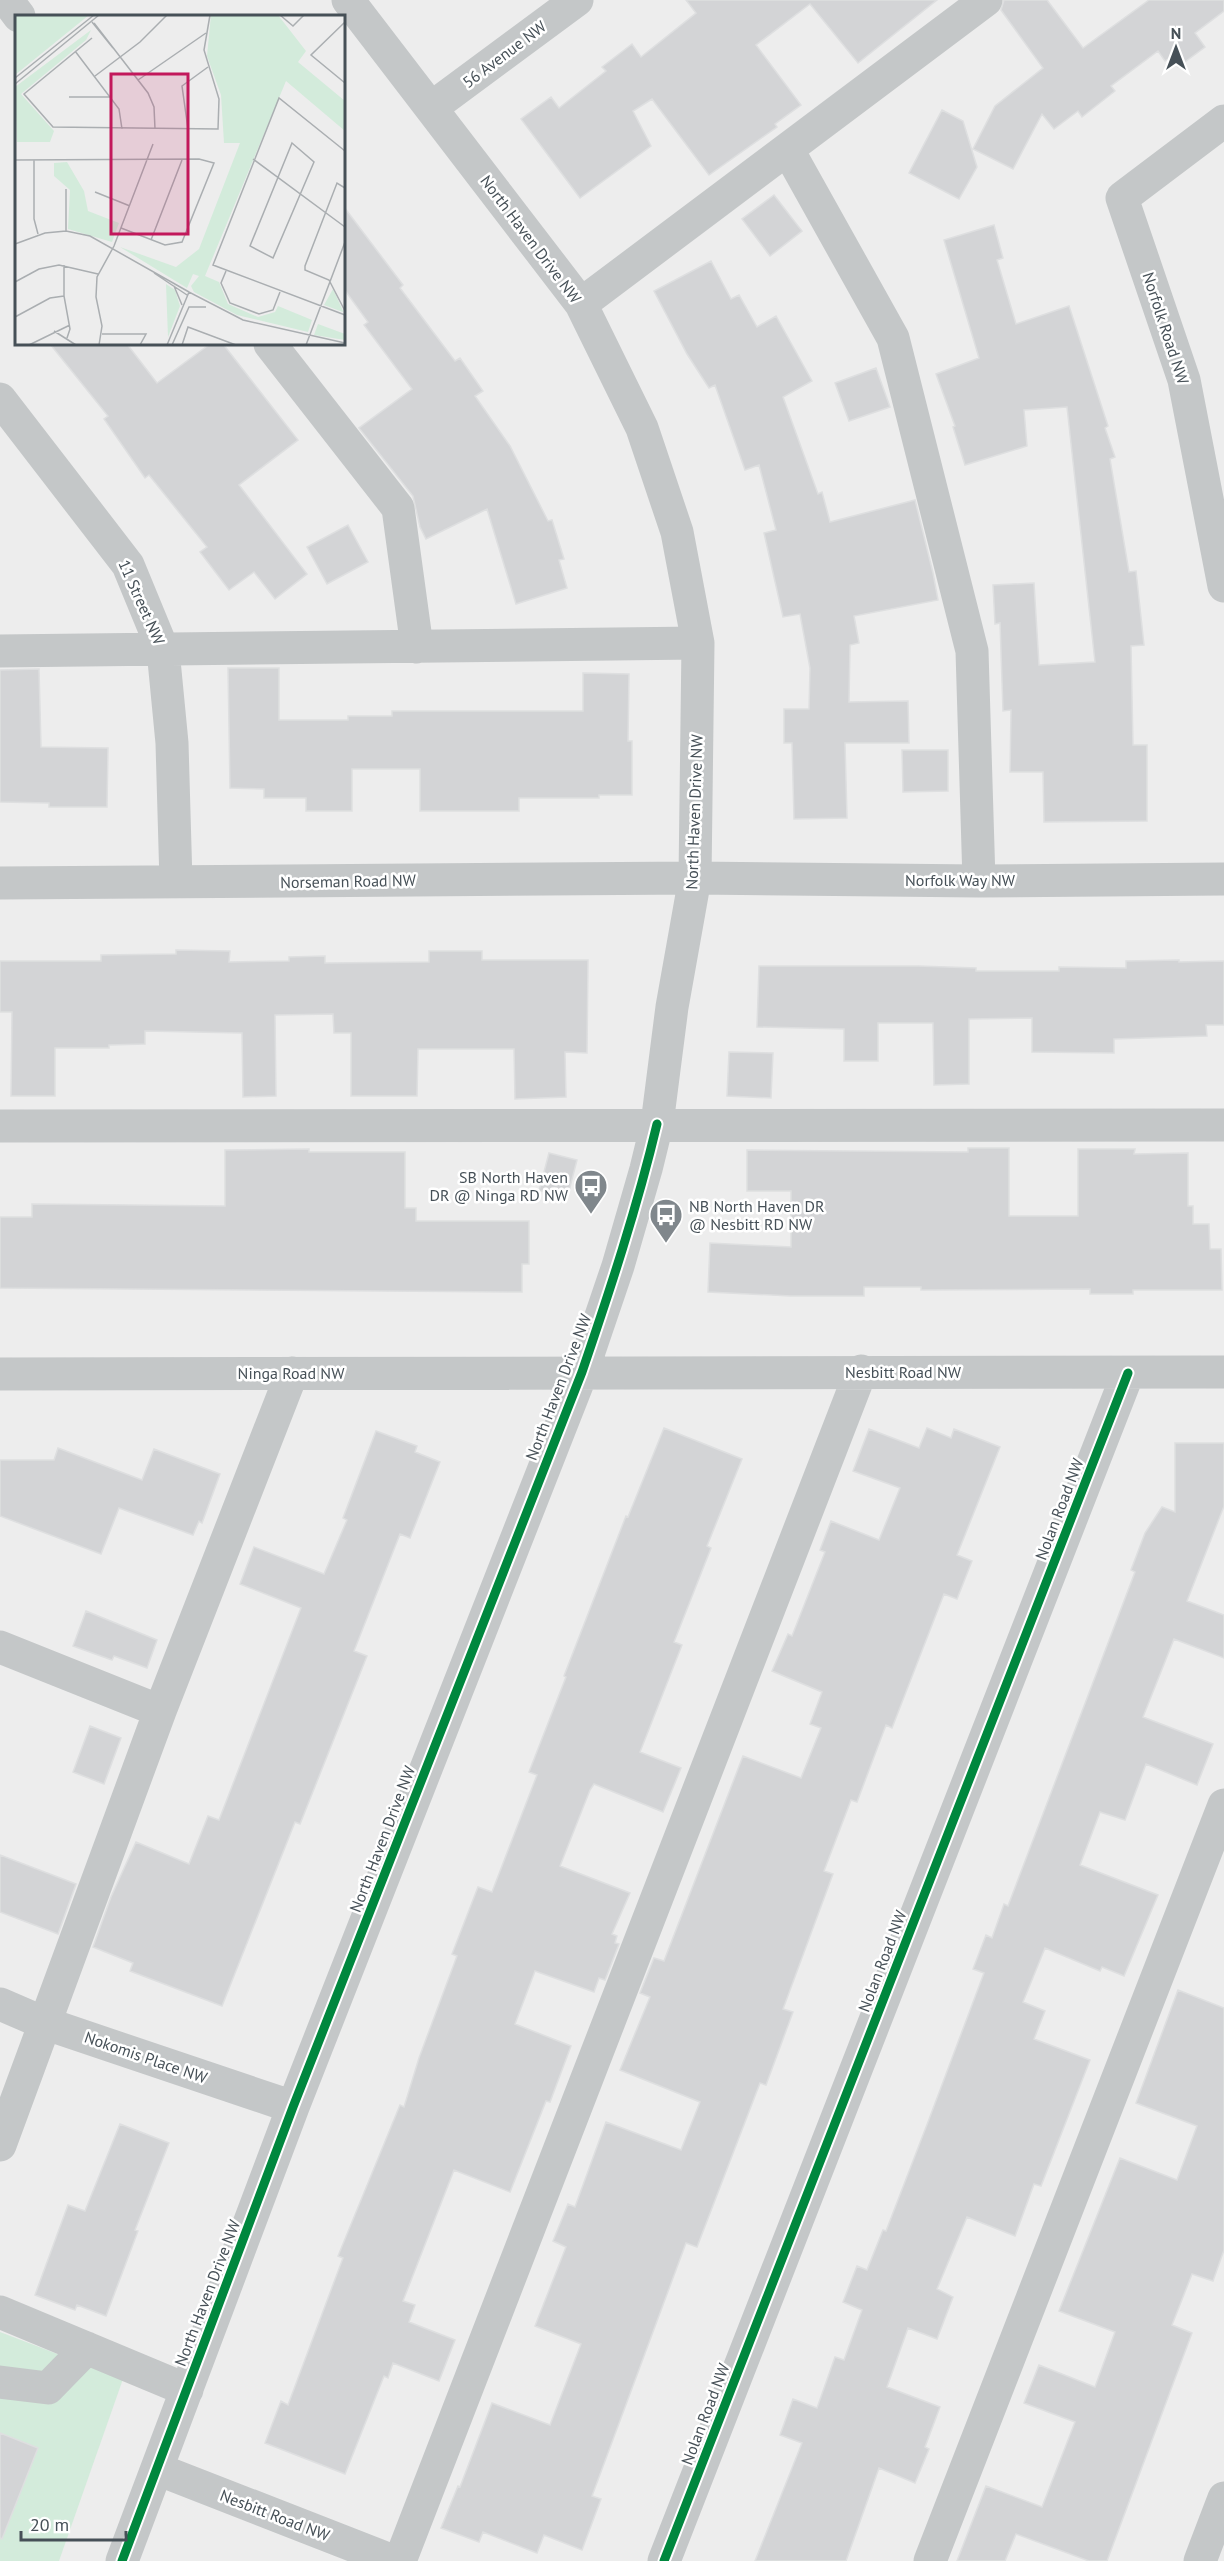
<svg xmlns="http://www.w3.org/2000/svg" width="1224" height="2561" viewBox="0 0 1224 2561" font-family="'PT Sans',sans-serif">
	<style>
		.green { fill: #d3ebdb }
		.building { fill: #d3d4d6; stroke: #dedfe0; stroke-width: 1.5 }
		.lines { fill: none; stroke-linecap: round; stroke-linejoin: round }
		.minor { stroke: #c4c7c8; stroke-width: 33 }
		.cycleway-casing { stroke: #fff; stroke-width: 13 }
		.cycleway { stroke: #00873e; stroke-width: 9 }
		.labels { text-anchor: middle; stroke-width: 5; stroke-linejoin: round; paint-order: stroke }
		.street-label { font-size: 16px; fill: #465057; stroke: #fff }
		.poi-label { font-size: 16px; fill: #465057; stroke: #fff; text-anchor: end }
		.inset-road { fill: none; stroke: #aaaeb1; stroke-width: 1.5 }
		.view { fill: #c2185b; fill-opacity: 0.15; stroke: #c2185b; stroke-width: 3 }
		.inset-edge { fill: none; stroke: #465057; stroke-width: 3 }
	</style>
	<rect width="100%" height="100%" fill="#ededed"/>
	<!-- green -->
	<path class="green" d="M0,2332L123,2379L59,2561H0Z"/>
	<!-- building -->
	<path class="building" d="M686,0H937L858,63L810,4L756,45L801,105L775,124L777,127L709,175L652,99L633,111L651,146L580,198L521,119L551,97L559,108L606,71L602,67L632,44L641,57L696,13Z
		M1004,0H1047L1083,48L1149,0H1224V11L1195,33L1205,47L1178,67L1171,57L1165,61L1158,51L1111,86L1115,91L1082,117L1078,111L1054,129L1042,114L1013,169L973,149L995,106L1043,68L1001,10Z
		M942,110L963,121L977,167L959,199L909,173Z
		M774,195L802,231L770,256L742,219Z
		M344,207L403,285L400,288L455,361L460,358L483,391L475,396L510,446L548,521L552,520L564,559L559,560L567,588L516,604L487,509L426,539L420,527L413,496L359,428L412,389L364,325L368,322L344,289Z
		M994,225L1003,258L997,260L1016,324L1069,306L1108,426L1105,428L1115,457L1110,459L1129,572L1136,571L1144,645L1131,646L1133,745H1147V821L1044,822L1043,772H1010L1011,710L1003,711L1000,623L995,624L993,585L1034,583L1039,665L1095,662L1067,407L1024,410L1027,446L965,465L953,427L955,426L936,374L979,358L944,240Z
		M711,261L731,299L739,295L757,327L776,316L812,381L783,397L818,494L822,492L830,522L915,500L933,573L938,600L854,616L859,643L850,645L849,702L908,701L909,743H845L847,818L794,819L792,743H784V709H809L810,668L800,614L783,617L764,533L776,530L759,465L745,470L715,385L709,388L687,354L654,291Z
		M50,344H127L157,383L210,344H223L298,440L239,485L307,574L275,599L254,572L229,590L200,552L207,547L149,475L145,478L104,419L108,416Z
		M876,368L890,407L849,421L835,383Z
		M348,525L368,562L327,584L307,547Z
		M228,668H279V720H348V716H392V711H583V673L629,674L628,741H632V795H599V798H519V811H420V769H352V811H306V798H264V789L230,788Z
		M39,669L41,747L108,748L107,807H49V803L0,802V670Z
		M902,750H948V791L903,792Z
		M176,950L230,951L229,962L289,961V957L325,956V963L429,962V951H482V960H588L587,1053L565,1052L566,1097L515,1099L514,1049H418L417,1096H351V1033H334L333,1014L275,1015L276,1096L243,1097L242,1033L145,1031V1044L109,1045V1048H55V1096H11L12,1012H0V961H101V955L176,954Z
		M1179,960V962L1224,961V1025H1206L1207,1036L1114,1039V1053L1032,1052V1018L969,1019V1084L934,1085L933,1023H878V1061H844V1029L757,1027L759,966H918L976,968V971H1059V967L1126,968V961Z
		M729,1052L773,1053L771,1098L727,1096Z
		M968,1148H1009V1216H1078V1149H1135L1134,1154L1188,1153V1206H1193V1224H1209L1210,1249H1221L1222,1290H1133V1294H1090V1289L921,1290V1287H864V1296H791L708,1292L710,1243L791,1247V1191H747V1150L968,1152Z
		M309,1149V1152H405V1208H416V1221H529V1264H522V1292L0,1288V1217H32V1204L225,1206V1150Z
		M549,1153L577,1160L569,1191H539Z
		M664,1428L742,1459L707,1546L711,1548L674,1642L682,1645L640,1752L681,1768L663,1812L594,1784L590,1790L560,1866L630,1893L612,1934L617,1936L615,1943L619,1944L605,1980L599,1978L594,1992L535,1971L515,2024L571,2046L550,2102L546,2101L510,2192L454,2170L403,2301L415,2305L409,2322L455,2340L439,2381L393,2363L388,2378L384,2376L345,2474L265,2443L281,2401L288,2405L343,2258L338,2256L400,2105L404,2107L419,2058L457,1956L452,1954L478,1887L492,1892L537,1775L529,1772L566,1677L564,1676L626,1516L628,1517Z
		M927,1428L951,1438L954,1429L1000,1447L957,1555L972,1561L957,1599L944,1594L892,1728L886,1725L857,1802L851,1800L824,1871L833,1874L783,2009L793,2012L766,2085L760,2083L697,2247L686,2243L592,2496L601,2499L582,2550L544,2535L537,2553L483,2532L479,2542L441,2528L458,2486L460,2487L492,2403L550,2425L581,2344L535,2326L566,2247L553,2241L568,2204L575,2207L606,2122L681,2150L700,2102L620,2070L650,1997L640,1993L654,1958L664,1961L743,1756L801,1778L821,1728L810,1724L822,1692L772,1671L788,1634L792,1636L825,1552L820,1550L831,1521L879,1540L900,1488L853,1471L869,1429L919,1448Z
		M376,1431L417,1446L415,1452L440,1462L410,1538L400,1534L354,1651L367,1656L300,1824L295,1822L222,2006L130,1971L133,1963L93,1947L111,1897L136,1842L189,1864L208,1816L219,1820L301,1608L240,1584L254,1547L324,1574L347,1520L343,1518Z
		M1175,1443H1224V1506L1187,1601L1224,1615V1658L1174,1639L1143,1717L1213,1744L1197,1785L1146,1764L1125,1820L1100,1812L1080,1865L1158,1895L1124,1976L1102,1967L1100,1971L1045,1948L1023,2002L1045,2011L1034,2039L1090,2060L1041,2186L1034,2184L1015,2236L967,2217L937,2289L953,2297L937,2339L908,2328L887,2387L940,2407L925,2447L929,2449L915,2483L879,2468L846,2561H755L802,2443L780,2435L793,2399L817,2408L835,2357L844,2360L862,2310L843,2302L857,2266L867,2270L883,2230L886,2231L928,2122L984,1973L973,1969L986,1935L992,1938L1004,1904L1008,1906L1135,1572L1131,1570L1145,1533L1162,1507L1175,1512Z
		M58,1448L142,1480L154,1449L220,1474L202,1523L199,1521L193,1535L119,1508L101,1554L0,1516V1460H54Z
		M86,1611L157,1640L147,1668L114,1656L112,1660L73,1646Z
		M90,1726L121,1738L104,1784L73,1772Z
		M0,1855L76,1884L58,1934L0,1912Z
		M1178,1990L1224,2008V2250L1213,2281L1192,2274L1172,2325L1192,2333L1107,2561H1089L1016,2534L1005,2561H957L986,2486L1042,2507L1075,2422L1024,2403L1039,2365L1095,2387L1115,2332L1059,2311L1120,2158L1177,2180L1197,2126L1136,2103Z
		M120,2124L169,2143L135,2230L138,2231L106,2316L77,2305L75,2310L35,2295L68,2205L85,2211Z
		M0,2433L38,2448L2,2539L0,2538Z"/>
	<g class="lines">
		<!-- minor -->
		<path class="minor" d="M7,0L19,16
			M431,108L577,0
			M1224,121L1122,198L1184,380L1224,586
			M788,150L893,338L972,651L979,881
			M581,304L986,0
			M270,344L398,508L417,647
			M0,399L128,565L163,650L172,743L176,882
			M0,651L698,643
			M0,883L695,878L979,881L1224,879
			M0,1126L1224,1125
			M0,1374L1224,1372
			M0,1647L160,1711
			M0,2004L44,2023L293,2107
			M0,2145L160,1711L292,1373
			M0,2312L187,2390
			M0,2382L48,2388L87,2348
			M157,2469L393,2561
			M122,2561L293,2107L582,1372L618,1266L646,1169L657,1124L672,1007L695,878L698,643L677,532L642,428L581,304L348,0
			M400,2561L861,1371
			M664,2561L1128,1373
			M930,2561L1224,1805
			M1200,2561L1224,2498"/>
		<!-- cycleway casing -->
		<g class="cycleway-casing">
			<path id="cycleway" d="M122,2561L293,2107L582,1372C610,1290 637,1208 657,1124
				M664,2561L1128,1373"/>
		</g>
		<!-- cycleway -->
		<use href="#cycleway" class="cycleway"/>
	</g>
	<!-- icons -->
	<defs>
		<g id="bus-pin" transform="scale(1.725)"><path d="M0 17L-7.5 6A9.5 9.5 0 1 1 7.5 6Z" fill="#80878c" stroke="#fff"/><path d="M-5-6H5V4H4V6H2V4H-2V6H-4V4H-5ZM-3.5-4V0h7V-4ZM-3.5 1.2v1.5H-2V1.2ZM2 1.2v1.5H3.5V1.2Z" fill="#fff"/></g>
	</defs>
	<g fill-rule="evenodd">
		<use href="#bus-pin" x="591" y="1186"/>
		<use href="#bus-pin" x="666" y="1215"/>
	</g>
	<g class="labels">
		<!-- street labels -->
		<g class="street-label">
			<text transform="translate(504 54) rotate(-37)" y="6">56 Avenue NW</text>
			<text transform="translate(531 239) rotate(53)" y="6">North Haven Drive NW</text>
			<text transform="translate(1166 328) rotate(72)" y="6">Norfolk Road NW</text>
			<text transform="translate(142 602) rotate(66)" y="6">11 Street NW</text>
			<text transform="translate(694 812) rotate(-88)" y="6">North Haven Drive NW</text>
			<text x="960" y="886">Norfolk Way NW</text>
			<text transform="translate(348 881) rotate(-1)" y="6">Norseman Road NW</text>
			<text x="903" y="1378">Nesbitt Road NW</text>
			<text x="291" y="1379">Ninga Road NW</text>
			<text transform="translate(558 1387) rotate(-69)" y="6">North Haven Drive NW</text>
			<text transform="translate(1059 1509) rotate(-69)" y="6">Nolan Road NW</text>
			<text transform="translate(382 1839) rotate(-69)" y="6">North Haven Drive NW</text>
			<text transform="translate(882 1961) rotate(-69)" y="6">Nolan Road NW</text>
			<text transform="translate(146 2057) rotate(19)" y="6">Nokomis Place NW</text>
			<text transform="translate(207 2293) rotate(-69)" y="6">North Haven Drive NW</text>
			<text transform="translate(705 2414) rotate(-69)" y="6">Nolan Road NW</text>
			<text transform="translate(275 2515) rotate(21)" y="6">Nesbitt Road NW</text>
		</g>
		<!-- poi labels -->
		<g class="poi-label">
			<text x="568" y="1183">SB North Haven<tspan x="568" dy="18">DR @ Ninga RD NW</tspan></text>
			<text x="689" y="1212" text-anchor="start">NB North Haven DR<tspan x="689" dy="18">@ Nesbitt RD NW</tspan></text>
		</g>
	</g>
	<!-- overview -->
	<g transform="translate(15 15)">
		<rect width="330" height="330" fill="#ededed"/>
		<path d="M0,0H74L0,60ZM196,0H263L291,36L283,47L330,86V116L271,66L190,261L204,267L213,289L243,302L260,297L263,291L297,305L293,317L222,300L179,277L176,271L184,261L178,259L172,273L105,232L161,252L184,234L225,128H209L206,80L192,41ZM76,15L71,25L6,79L39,116L35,127H2L0,72ZM52,147L69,176L73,196L104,208L97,227L53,214L55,175L39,161V148ZM151,269L160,275L165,291L153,322ZM318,274L328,296V297L309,290ZM303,309L330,319V325L299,320Z" fill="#d3ebdb"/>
		<path class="inset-road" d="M265,0L278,11L289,0M77,7L98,33M330,7L296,40L330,68M79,8L133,78L139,92L140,114M77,23L9,79L38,112L203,114L204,84L189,35L195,0M60,36L104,94L107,114M80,61L125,27L152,0M0,63L79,0M123,65L191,18M0,69L84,0M54,82H95M173,114L167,71L193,52M277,128L299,147L258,243L235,231ZM330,136L264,83L198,250L330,300M238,144L330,212M0,145L184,144L199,148L167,227L150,230L106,213M19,145V204L23,219M330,173L322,168L290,251V255L314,265L330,296M51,174V216M80,177L115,191M136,225L167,145M0,229L30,218L51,216L75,221L174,277M49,250V281L55,314L52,323M211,256L206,268L215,288L244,299L258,295L265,277M139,258L172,280M0,267L24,254L44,250L83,259M159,271L167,290M0,302L35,283L49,281M39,316L61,330M87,319H131L125,330M14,330L55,310M84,330L87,311L81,282L82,262L99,231L138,129M152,330L174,277L228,305L330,328M157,330L174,292H191M167,330L173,312L221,330M291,330L330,227"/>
		<path class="view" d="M96,59H173V219H96Z"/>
		<rect width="330" height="330" class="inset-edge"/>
	</g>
	<!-- north arrow -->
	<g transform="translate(1176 48)" stroke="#ffffff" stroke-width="4.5" paint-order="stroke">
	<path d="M0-4.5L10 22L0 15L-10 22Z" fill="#465057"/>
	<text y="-9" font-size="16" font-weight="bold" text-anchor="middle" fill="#465057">N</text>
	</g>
	<!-- scale -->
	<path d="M21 2531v9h105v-9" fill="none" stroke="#465057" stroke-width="3"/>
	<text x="30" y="2531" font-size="18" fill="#465057" stroke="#ffffff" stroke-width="4.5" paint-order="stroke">20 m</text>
</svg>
